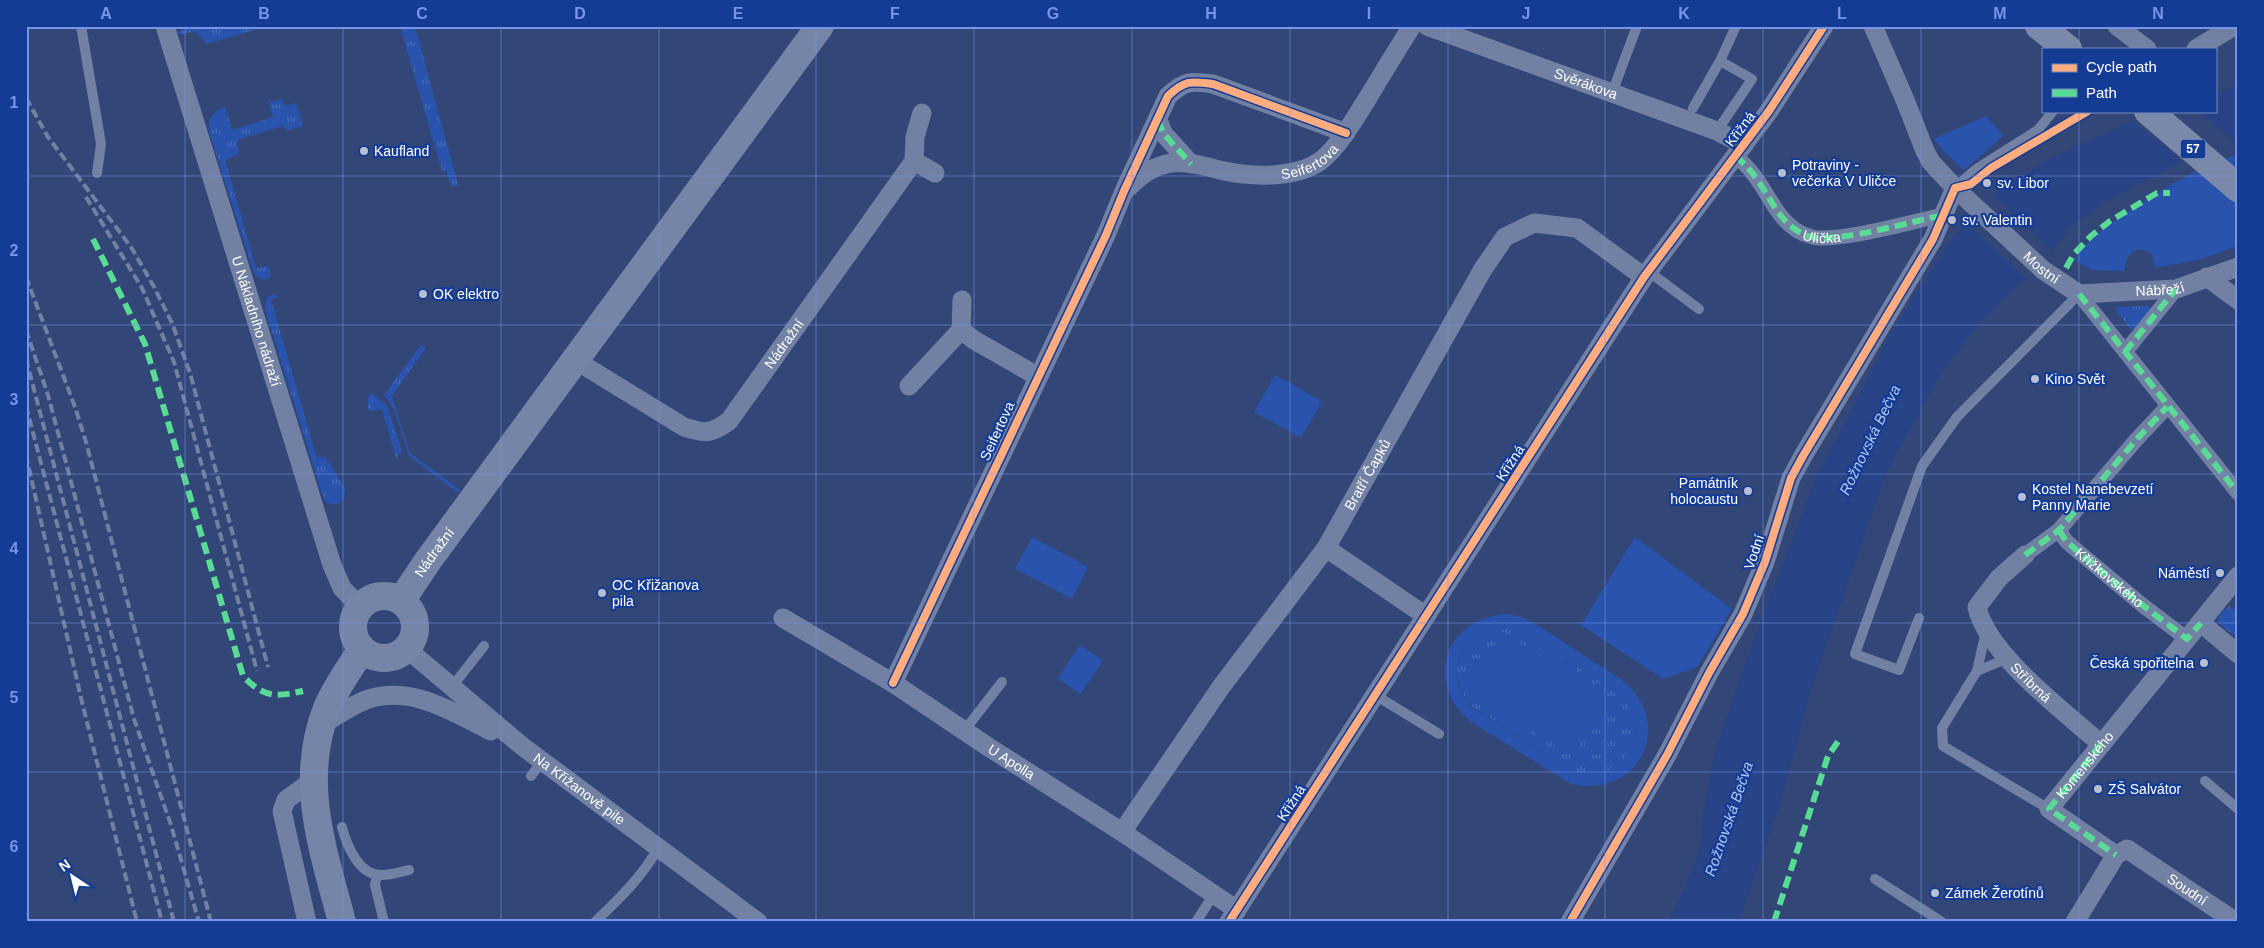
<svg xmlns="http://www.w3.org/2000/svg" width="2264" height="948" viewBox="0 0 2264 948" font-family="Arial,sans-serif">
	<style>
		.grass { fill: url(#grass-tufts) }
		.park { fill: #2953ac; fill-rule: evenodd }
		.water { fill: #284486 }
		.pier { fill: #324778 }
		.lines { fill: none; stroke-linecap: round; stroke-linejoin: round }
		.service { stroke: #7180a3; stroke-width: 10 }
		.pedestrian { stroke: #7180a3; stroke-width: 15 }
		.minor { stroke: #7180a3; stroke-width: 19 }
		.secondary { stroke: #7685a7; stroke-width: 28 }
		.primary { stroke: #7a88a9; stroke-width: 28 }
		.rail { stroke: #7280a2; stroke-width: 4; stroke-dasharray: 9 4; stroke-linecap: butt }
		.primary-bridge { stroke: #7a88a9; stroke-width: 28 }
		.quiet { stroke: #5adb95; stroke-width: 6; stroke-dasharray: 12 6; stroke-linecap: butt }
		.cycleway-casing { stroke: #153c95; stroke-width: 11 }
		.cycleway { stroke: #ffac80; stroke-width: 8 }
		.grid { fill: none; stroke: #7795e8; stroke-width: 1; stroke-opacity: 0.55 }
		.poi-dot { fill: #b7bfd0; stroke: #153c95; stroke-width: 2 }
		.labels { text-anchor: middle; stroke-width: 4.5; stroke-linejoin: round; paint-order: stroke }
		.shield { fill: #153c95; stroke: #b9c4df; stroke-width: 1 }
		.shield-label { font-size: 12px; font-weight: bold; fill: #fff }
		.street-label { font-size: 14px; fill: #fff; stroke: #153c95 }
		.poi-label { font-size: 14px; fill: #fff; stroke: #153c95; text-anchor: start }
		.water-label { font-size: 15px; font-style: italic; fill: #b2c9f8; stroke: #153c95 }
		.neatline { fill: none; stroke: #7795e8; stroke-width: 2 }
		.grid-label { font-size: 16px; text-anchor: middle; font-weight: bold; fill: #7795e8 }
	</style>
	<defs>
		<pattern id="grass-tufts" width="24" height="20" patternUnits="userSpaceOnUse" patternTransform="scale(1.25)"><rect width="24" height="20" fill="#2953ac"/><path d="M3 7l-1-3M5 7V3M7 7l1-3M15 17l-1-3M17 17v-4M19 17l1-3" fill="none" stroke="#496db8"/></pattern>
	</defs>
	<rect width="100%" height="100%" fill="#324778"/>
	<!-- grass -->
	<path class="grass" d="M197,26H267L207,44L195,31L179,35L176,32Z
		M400,26H415L458,185L451,187L446,170L442,171Z
		M280,92L285,106L296,103L303,126L286,131L283,126L237,140L239,154L225,160L256,268L269,266L271,276L265,280L259,278L254,273L209,131C208,119 213,110 225,107L232,130L273,117L267,96L271,102L282,99Z
		M274,294L278,297L271,300L317,458L325,456L345,488L344,498C339,505 331,507 324,500L265,309L267,298Z
		M2149,306L2151,309L2136,328L2130,329L2116,310L2117,307Z
		M421,345L426,348L392,396L410,453L460,490L458,493L409,456L394,408L384,395Z
		M371,393L387,405L402,451L396,458L382,409L371,411L368,408V398Z
		M2229,606L2238,613V638L2223,627L2218,620L2220,614Z
		M1496,627L1518,629L1528,634L1624,697L1635,716L1636,727L1635,738L1625,758L1608,771L1586,775L1575,773L1470,705C1446,673 1457,638 1496,627Z"/>
	<!-- park -->
	<path class="park" d="M1986,116L2003,136L1964,170L1946,154L1934,139Z
		M2238,154V246L2201,259L2155,268L2152,254C2138,243 2125,254 2125,269L2123,271L2092,270L2076,261C2076,240 2171,184 2191,174C2206,166 2222,161 2238,154Z
		M1275,375L1322,401L1301,438L1254,412Z
		M1032,537L1088,567L1072,599L1015,569Z
		M1635,537L1732,609L1697,667L1663,679L1581,625Z
		M1508,614L1522,617L1534,623L1622,680C1677,724 1639,799 1571,784L1471,722C1422,682 1446,616 1508,614ZM1496,627L1518,629L1528,634L1624,697L1634,716L1636,727L1635,738L1625,758L1608,771L1586,775L1575,773L1469,705C1446,673 1457,638 1496,627Z
		M1503,632L1609,701L1572,756L1466,688Z
		M1080,645L1103,661L1080,694L1058,678Z"/>
	<!-- water -->
	<path class="water" d="M2238,84V140L2174,166L2101,204L2076,222L2026,280L2015,287L1989,313L1945,366L1886,473L1811,690L1780,804L1739,922H1668L1684,890L1700,849L1702,820L1714,755L1746,661L1816,477L1893,330L1964,220L2001,188L2044,162L2123,125L2166,111H2215V95Z"/>
	<!-- pier -->
	<path class="pier" d="M2158,111H2197L2236,143L2185,164L2130,120Z
		M1990,193L2054,253L2029,281L1962,219Z"/>
	<g class="lines">
		<!-- service -->
		<path class="service" d="M81,26L101,144L97,173
			M1720,61L1736,26
			M1612,93L1637,26
			M1693,108L1720,61L1752,79L1717,131
			M1955,188L1975,170L2038,130L2053,111
			M1648,271L1699,309
			M1919,618L1899,670L1855,654L1922,466L1957,417L2079,294
			M1986,631L1977,671L1942,728L1943,746L2049,809
			M1977,671L2006,659
			M451,688L484,646
			M1375,695L1439,734
			M964,731L1002,682
			M531,776L543,760
			M2205,781L2238,809
			M342,827C347,846 359,876 382,875C391,875 401,872 409,870
			M377,875L375,885L384,922
			M1875,879L1942,922
			M595,922C621,897 641,878 659,847
			M1196,922L1214,894"/>
		<!-- pedestrian -->
		<g class="pedestrian">
			<path id="s1" d="M1735,156C1756,171 1766,196 1781,216C1789,226 1799,234 1812,237C1837,243 1915,221 1943,215"/>
			<path d="M2079,294L2238,493"/>
			<path d="M2125,352L2176,289"/>
			<path id="s2" d="M2059,530L2066,541L2074,548L2141,604L2187,639"/>
			<path d="M2025,555L2059,530L2136,440L2167,407"/>
		</g>
		<!-- minor -->
		<g class="minor">
			<path id="s3" d="M165,26L332,565L342,588L361,608"/>
			<path id="s4" d="M1427,26L1717,131L1744,145"/>
			<path id="s5" d="M1873,26L1905,100L1925,151L1931,162L1955,188L2043,270L2079,294L2176,289L2238,267"/>
			<path d="M2117,26L2147,49"/>
			<path d="M2196,49L2234,26"/>
			<path d="M1158,120L1163,133L1191,164"/>
			<path d="M914,161L935,173"/>
			<path id="s6" d="M1129,187C1141,175 1153,166 1171,163C1188,161 1207,167 1224,171C1253,177 1298,179 1323,159C1341,143 1353,121 1366,101C1381,76 1396,51 1412,26"/>
			<path d="M2207,277L2238,300"/>
			<path d="M961,330L974,340L1037,376"/>
			<path id="s7" d="M575,360L684,427C705,434 711,434 729,421L914,161L915,137L922,113"/>
			<path d="M909,386L961,330L962,300"/>
			<path d="M1326,548L1426,616"/>
			<path id="s8" d="M2025,555L1999,578L1977,607C1987,654 2065,712 2101,744"/>
			<path id="s9" d="M783,618L893,683L990,748L1122,832L1237,910"/>
			<path d="M2201,623L2238,654"/>
			<path id="s10" d="M407,649L522,746L758,922"/>
			<path d="M893,683L1106,235L1124,191L1168,96C1185,80 1191,81 1213,84L1346,133"/>
			<path d="M322,725C336,716 350,706 366,700C410,684 453,712 491,731"/>
			<path id="s11" d="M1122,832L1221,687L1326,548L1483,269L1505,237L1534,223L1577,228L1644,277"/>
			<path id="s12" d="M2116,855L2049,809L2238,576"/>
			<path id="s13" d="M2116,855L2127,849L2236,922"/>
			<path d="M307,922L282,811L286,800L312,781"/>
			<path d="M1229,922L1644,277L1769,111L1824,26"/>
			<path d="M1570,922L1667,755L1709,673L1743,614L1765,562L1791,478L1803,456L1933,239L1955,188"/>
			<path d="M2075,922L2116,855"/>
		</g>
		<!-- secondary -->
		<g class="secondary">
			<circle cx="384" cy="627" r="31"/>
			<path id="s14" d="M401,601L427,562L820,26"/>
			<path d="M342,922C323,849 298,782 327,708C336,687 350,668 362,649"/>
		</g>
		<!-- primary -->
		<path class="primary" d="M2148,111L2238,188"/>
		<!-- rail -->
		<path class="rail" d="M26,98L48,137L131,247L153,285L172,323L190,373L268,667
			M86,197L142,288L174,362L257,671
			M26,277L75,407L86,442L211,922
			M26,330L48,395L134,719L171,825L199,922
			M26,359L174,922
			M26,406L162,922
			M26,455L81,698L137,922"/>
		<!-- primary-bridge -->
		<path class="primary-bridge" d="M2039,26L2068,49"/>
		<!-- quiet -->
		<path class="quiet" d="M1158,120L1163,133L1191,164
			M1735,156C1756,171 1766,196 1781,216C1789,226 1799,234 1812,237C1837,243 1915,221 1943,215
			M93,239L145,344L243,676C264,698 275,697 303,691
			M2066,268L2074,254L2091,236L2110,221L2157,193H2170
			M2079,294L2238,493
			M2125,352L2176,289
			M2059,530L2066,541L2074,548L2141,604L2187,639L2201,623
			M2025,555L2059,530L2136,440L2167,407
			M2101,744L2049,809L2116,855
			M1774,922L1828,756L1839,740"/>
		<!-- cycleway casing -->
		<g class="cycleway-casing">
			<path id="cycleway" d="M893,683L1106,235L1124,191L1168,96C1185,80 1191,81 1213,84L1346,133
				M1229,922L1644,277L1769,111L1824,26
				M1570,922L1667,755L1709,673L1743,614L1765,562L1791,478L1803,456L1933,239L1955,188L1971,184L1991,168L2088,111"/>
		</g>
		<!-- cycleway -->
		<use href="#cycleway" class="cycleway"/>
	</g>
	<!-- grid -->
	<path class="grid" d="M185,26V922M343,26V922M501,26V922M659,26V922M816,26V922M974,26V922M1132,26V922M1290,26V922M1448,26V922M1605,26V922M1763,26V922M1921,26V922M2079,26V49M2079,111V922M26,176H2238M26,325H2238M26,474H2238M26,623H2238M26,772H2238"/>
	<!-- markers -->
	<g class="poi-dot">
		<circle cx="364" cy="151" r="5"/>
		<circle cx="1782" cy="173" r="5"/>
		<circle cx="1987" cy="183" r="5"/>
		<circle cx="1952" cy="220" r="5"/>
		<circle cx="423" cy="294" r="5"/>
		<circle cx="2035" cy="379" r="5"/>
		<circle cx="1748" cy="491" r="5"/>
		<circle cx="2022" cy="497" r="5"/>
		<circle cx="2220" cy="573" r="5"/>
		<circle cx="602" cy="593" r="5"/>
		<circle cx="2204" cy="663" r="5"/>
		<circle cx="2098" cy="789" r="5"/>
		<circle cx="1935" cy="893" r="5"/>
	</g>
	<g class="labels">
		<!-- shield labels -->
		<rect class="shield" x="2180.5" y="139.5" width="25" height="19" rx="4"/>
		<g class="shield-label">
			<text x="2193" y="153">57</text>
		</g>
		<!-- street labels -->
		<g class="street-label">
			<text dy="5" stroke="none"><textPath href="#s4" startOffset="169">Svěrákova</textPath></text>
			<text transform="translate(1740 129) rotate(-53)" y="5">Křižná</text>
			<text dy="5" stroke="none"><textPath href="#s6" startOffset="192">Seifertova</textPath></text>
			<text dy="5" stroke="none"><textPath href="#s1" startOffset="124">Ulička</textPath></text>
			<text dy="5" stroke="none"><textPath href="#s5" startOffset="301">Mostní</textPath></text>
			<text dy="5" stroke="none"><textPath href="#s5" startOffset="428">Nábřeží</textPath></text>
			<text dy="5" stroke="none"><textPath href="#s3" startOffset="309">U Nákladního nádraží</textPath></text>
			<text dy="5" stroke="none"><textPath href="#s7" startOffset="271">Nádražní</textPath></text>
			<text transform="translate(997 431) rotate(-65)" y="5">Seifertova</text>
			<text transform="translate(1510 463) rotate(-57)" y="5">Křižná</text>
			<text dy="5" stroke="none"><textPath href="#s11" startOffset="434">Bratří Čapků</textPath></text>
			<text transform="translate(1754 552) rotate(-71)" y="5">Vodní</text>
			<text dy="5" stroke="none"><textPath href="#s14" startOffset="59">Nádražní</textPath></text>
			<text dy="5" stroke="none"><textPath href="#s2" startOffset="70">Křížkovského</textPath></text>
			<text dy="5" stroke="none"><textPath href="#s8" startOffset="165">Stříbrná</textPath></text>
			<text dy="5" stroke="none"><textPath href="#s9" startOffset="270">U Apolla</textPath></text>
			<text dy="5" stroke="none"><textPath href="#s12" startOffset="138">Komenského</textPath></text>
			<text dy="5" stroke="none"><textPath href="#s10" startOffset="222">Na Křižanově pile</textPath></text>
			<text transform="translate(1291 803) rotate(-57)" y="5">Křižná</text>
			<text dy="5" stroke="none"><textPath href="#s13" startOffset="85">Soudní</textPath></text>
		</g>
		<!-- poi labels -->
		<g class="poi-label">
			<text x="374" y="156">Kaufland</text>
			<text x="1792" y="170">Potraviny -<tspan x="1792" dy="16">večerka V Uličce</tspan></text>
			<text x="1997" y="188">sv. Libor</text>
			<text x="1962" y="225">sv. Valentin</text>
			<text x="433" y="299">OK elektro</text>
			<text x="2045" y="384">Kino Svět</text>
			<text x="1738" y="488" text-anchor="end">Památník<tspan x="1738" dy="16">holocaustu</tspan></text>
			<text x="2032" y="494">Kostel Nanebevzetí<tspan x="2032" dy="16">Panny Marie</tspan></text>
			<text x="2210" y="578" text-anchor="end">Náměstí</text>
			<text x="612" y="590">OC Křižanova<tspan x="612" dy="16">pila</tspan></text>
			<text x="2194" y="668" text-anchor="end">Česká spořitelna</text>
			<text x="2108" y="794">ZŠ Salvátor</text>
			<text x="1945" y="898">Zámek Žerotínů</text>
		</g>
		<!-- water labels -->
		<g class="water-label">
			<text transform="translate(1870 440) rotate(-64)" y="5">Rožnovská Bečva</text>
			<text transform="translate(1729 819) rotate(-71)" y="5">Rožnovská Bečva</text>
		</g>
	</g>
	<!-- border -->
	<rect width="2264" height="948" fill="none" stroke="#153c95" stroke-width="55"/>
	<!-- legend -->
	<rect x="2042" y="48" width="175" height="65" fill="#153c95" stroke="#738abf"/>
	<rect x="2052" y="64" width="25" height="8" fill="#ffac80" stroke="#738abf"/>
	<text x="2086" y="72" font-size="15" fill="#ffffff">Cycle path</text>
	<rect x="2052" y="89" width="25" height="8" fill="#5adb95" stroke="#738abf"/>
	<text x="2086" y="98" font-size="15" fill="#ffffff">Path</text>
	<!-- north arrow -->
	<g transform="translate(72 876) rotate(325)" stroke="#153c95" stroke-width="4" paint-order="stroke">
	<path d="M0-4L9 19L0 12L-9 19Z" fill="#ffffff"/>
	<text y="-8" font-size="14" font-weight="bold" text-anchor="middle" fill="#ffffff">N</text>
	</g>
	<rect x="28" y="28" width="2208" height="892" class="neatline"/>
	<g class="grid-label">
		<text x="106" y="19">A</text>
		<text x="264" y="19">B</text>
		<text x="422" y="19">C</text>
		<text x="580" y="19">D</text>
		<text x="738" y="19">E</text>
		<text x="895" y="19">F</text>
		<text x="1053" y="19">G</text>
		<text x="1211" y="19">H</text>
		<text x="1369" y="19">I</text>
		<text x="1526" y="19">J</text>
		<text x="1684" y="19">K</text>
		<text x="1842" y="19">L</text>
		<text x="2000" y="19">M</text>
		<text x="2158" y="19">N</text>
		<text x="14" y="108">1</text>
		<text x="14" y="256">2</text>
		<text x="14" y="405">3</text>
		<text x="14" y="554">4</text>
		<text x="14" y="703">5</text>
		<text x="14" y="852">6</text>
	</g>
</svg>
